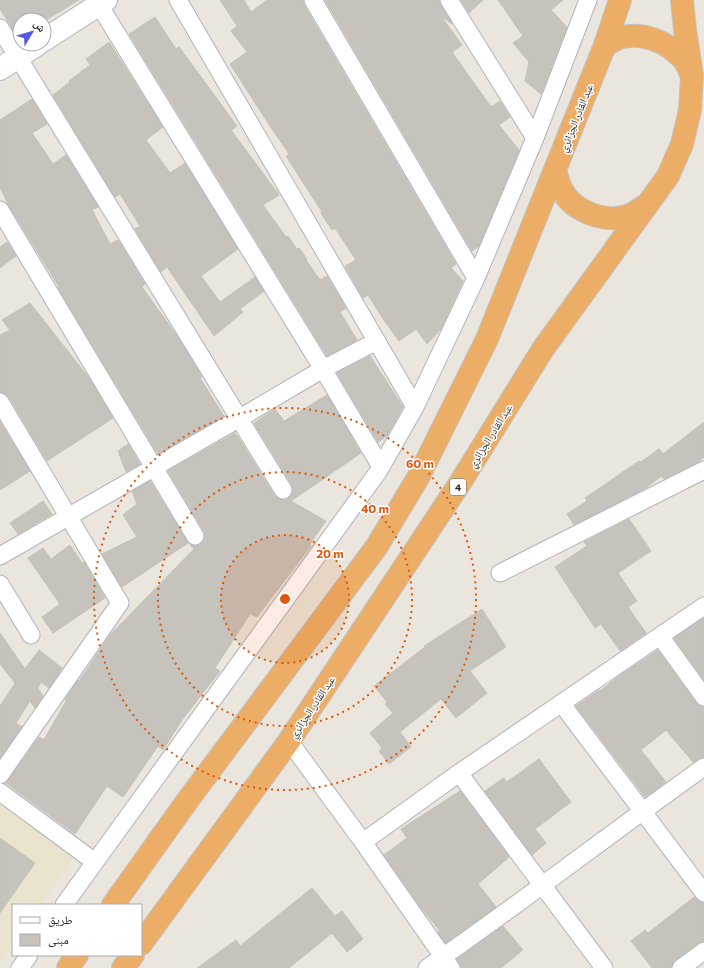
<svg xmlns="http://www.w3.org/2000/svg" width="704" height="968" viewBox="0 0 704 968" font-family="Commissioner,'Noto Naskh Arabic',sans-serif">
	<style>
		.education { fill: #eae4ce }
		.building { fill: #c6c2bc; stroke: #c5c2b7 }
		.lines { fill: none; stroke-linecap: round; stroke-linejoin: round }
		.street-casing { stroke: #b0b2bc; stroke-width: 19 }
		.secondary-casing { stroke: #b0b2bc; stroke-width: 24 }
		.highway-casing { stroke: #c3c3c3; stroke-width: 24 }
		.street { stroke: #fff; stroke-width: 17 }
		.secondary { stroke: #fff; stroke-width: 22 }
		.highway { stroke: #ecae66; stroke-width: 22 }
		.ring { fill: none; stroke: #de570e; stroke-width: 2; stroke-dasharray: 2 4 }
		.labels { text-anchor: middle; stroke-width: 3; stroke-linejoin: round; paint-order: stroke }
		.shield { fill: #fff; stroke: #6a6a6a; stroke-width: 1 }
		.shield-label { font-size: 10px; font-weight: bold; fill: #2a2a2a }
		.street-label { font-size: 11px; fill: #2a2a2a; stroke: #fff }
		.centre { fill: #de570e; stroke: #fff; stroke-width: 2 }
		.ring-label { font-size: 12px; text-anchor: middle; font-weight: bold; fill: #de570e; stroke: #fff; stroke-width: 3; stroke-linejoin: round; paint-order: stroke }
	</style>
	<rect width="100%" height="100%" fill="#eae6dd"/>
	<!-- education -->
	<path class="education" d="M0,803L75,857L40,905H13V942L0,960Z"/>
	<!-- building -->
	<path class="building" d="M0,0H79L46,20H20V41L0,9Z
		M220,0H244L251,12L267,0H303L304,5L456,264L451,268L463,281L441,329L427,344L416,329L399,341L386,323L368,295L363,298L345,266L356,260L335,228L332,230L321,213L322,212L286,156L289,154L268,123L230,64L247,52L231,31L237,26Z
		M325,0H439L441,5L452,24L441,16L462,45L452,52L491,107L500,101L510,117L499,125L519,150L479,246L472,251Z
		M461,0H483L469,13Z
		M498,0H563L551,10L567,27L541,94L525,81L529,62L513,43L523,36Z
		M155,17L176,49L179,47L237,126L231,130L279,195L263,205L286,237L288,236L297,249L299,248L307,259L306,260L320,280L327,276L346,308L340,312L357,340L327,356L129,34Z
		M109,42L163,127L146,140L170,173L185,163L238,249L201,276L220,302L255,277L264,291L240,309L243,312L214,336L167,267L161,272L135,229L140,226L120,194L115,197L53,95L70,82L69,81L90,65L86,59Z
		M32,99L47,124L32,133L53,164L66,155L98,207L92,210L110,244L118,240L145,284L142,287L177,336L202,377L200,378L224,416L158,454L58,288L59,287L8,204L0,187V120Z
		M7,242L16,256L0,268V247Z
		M30,303L89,378L113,418L47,461L9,397L5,394L0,392V335L10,330L2,320Z
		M370,356L403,407L387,436L378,442L337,373Z
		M327,395L361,453L291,501L326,521L309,545L311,546L257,617L250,614L215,668L220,671L182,720L163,750L158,746L123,797L107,786L75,834L6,783L39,737L44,740L66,701L65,700L78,680L79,681L110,635L194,549L190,545L196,546L200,545L204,540L205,535L204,531L168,471L235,433L236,435H237L274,495L279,499L284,500L288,499L292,494L293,489L292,485L254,423L275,409L284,421Z
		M0,422L30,471L0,490Z
		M704,422V457L698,462L664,479L661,476L646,488L574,525L567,514L587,501L585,498L639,461L641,462L659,449L663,454Z
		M128,444L140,464L126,472L118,451Z
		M150,481L188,543L122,587L102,554L137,537L123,515L137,504L132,491Z
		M43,501L52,514L18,534L10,523Z
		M629,519L651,551L618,573L637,601L628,607L646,633L620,651L601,624L595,628L555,567L587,546L584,542Z
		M70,545L82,563L84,562L105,598L53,633L42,617L60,604L28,558L43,548L51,559Z
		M482,609L506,647L470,671L487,693L456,718L441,699L400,732L411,747L389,764L379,751L382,748L370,733L393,713L385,704L387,702L374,686L425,647L424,646Z
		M704,618V680L674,638Z
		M0,633L25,669L39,650L62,668L49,688L41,682L38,688L43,696L35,708L30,701L16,723L22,727L0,758V706L15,683L0,664Z
		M658,650L696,703L700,706L704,707V757L699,759L693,762L666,730L641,750L666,782L645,797L576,706L599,690L600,691L619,676Z
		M539,759L571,802L535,829L546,843L532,855L485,791L504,778L507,782Z
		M460,791L509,857L478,884L496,907L446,943L438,932L440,931L423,910L384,855L407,838L401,829Z
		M0,838L35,863L0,913Z
		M312,888L335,916L342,911L363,939L347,952L332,933L289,968H197L236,940L240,946Z
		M694,897L700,902L704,903V941L698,943L675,960L672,964L671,968H652L631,941L645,930L648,933Z
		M503,926L523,950L501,968H462L457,959Z"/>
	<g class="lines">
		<!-- street casing -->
		<g class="street-casing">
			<path id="street" d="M96,0L323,369L381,467
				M313,0L476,278
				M449,0L535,138
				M0,28L283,490
				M0,210L195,536
				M0,402L120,603L0,775
				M415,407L476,278L535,138L588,0
				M0,556L240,418L323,369L377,341
				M500,573L704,470
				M0,584L31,635
				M660,636L704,697
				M561,703L704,893
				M289,741L363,842L451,968
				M459,773L604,968
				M0,792L95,862L64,905
				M363,842L459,773L704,606
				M95,862L378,472L415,407L178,0
				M20,968L29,955
				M427,968C521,903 611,833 704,767
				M681,968L704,951"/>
		</g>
		<!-- secondary casing -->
		<g class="secondary-casing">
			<path id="secondary" d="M44,40L106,0
				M0,69L38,44"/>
		</g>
		<!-- highway casing -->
		<g class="highway-casing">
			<path id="highway" d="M605,45C610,43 614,40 619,38C642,31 667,42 682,58C686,62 688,67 690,72
				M555,170C557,176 558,182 561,188C572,212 606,224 630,215C636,212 641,208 646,205
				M113,905L185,804L377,546L419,476L487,339L605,45L620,0
				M141,944L289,741L460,483L543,349L668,176L682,144L690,110L692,75L685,30L682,0
				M68,968L77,955
				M123,968L133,955"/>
		</g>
		<!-- street -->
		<use href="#street" class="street"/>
		<!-- secondary -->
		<use href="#secondary" class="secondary"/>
		<!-- highway -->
		<use href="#highway" class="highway"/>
	</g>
	<!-- distance rings -->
	<circle cx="285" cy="599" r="64" fill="#de570e" fill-opacity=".12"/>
	<g class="ring">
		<circle cx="285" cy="599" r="64"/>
		<circle cx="285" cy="599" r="127"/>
		<circle cx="285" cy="599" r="191"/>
	</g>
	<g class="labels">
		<!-- shield labels -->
		<rect class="shield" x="450" y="479" width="16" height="16" rx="3"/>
		<g class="shield-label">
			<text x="458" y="491">4</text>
		</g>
		<!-- street labels -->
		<g class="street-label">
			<text transform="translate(576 118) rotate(-68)" y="4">عبد القادر الجزائري</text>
			<text transform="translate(490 436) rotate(-58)" y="4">عبد القادر الجزائري</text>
			<text transform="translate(312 707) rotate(-56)" y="4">عبد القادر الجزائري</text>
		</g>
	</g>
	<circle cx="285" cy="599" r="6" class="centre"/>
	<g class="ring-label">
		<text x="420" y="468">60 m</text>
		<text x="375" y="513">40 m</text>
		<text x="330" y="558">20 m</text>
	</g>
	<!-- legend -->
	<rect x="12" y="904" width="130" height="52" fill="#ffffff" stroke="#aaaaaa"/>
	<rect x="20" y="917" width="20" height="6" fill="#ffffff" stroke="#aaaaaa"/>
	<text x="48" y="924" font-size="12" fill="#2a2a2a">طريق</text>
	<rect x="20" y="934" width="20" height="12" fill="#c6c2bc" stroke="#aaaaaa"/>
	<text x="48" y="944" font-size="12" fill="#2a2a2a">مبنى</text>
	<!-- north arrow -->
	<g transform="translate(32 32) rotate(52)"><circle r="19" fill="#ffffff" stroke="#aaaaaa"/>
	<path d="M0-3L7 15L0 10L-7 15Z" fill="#4f5be5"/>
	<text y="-6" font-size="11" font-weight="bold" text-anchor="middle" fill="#2a2a2a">ش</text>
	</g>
</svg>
